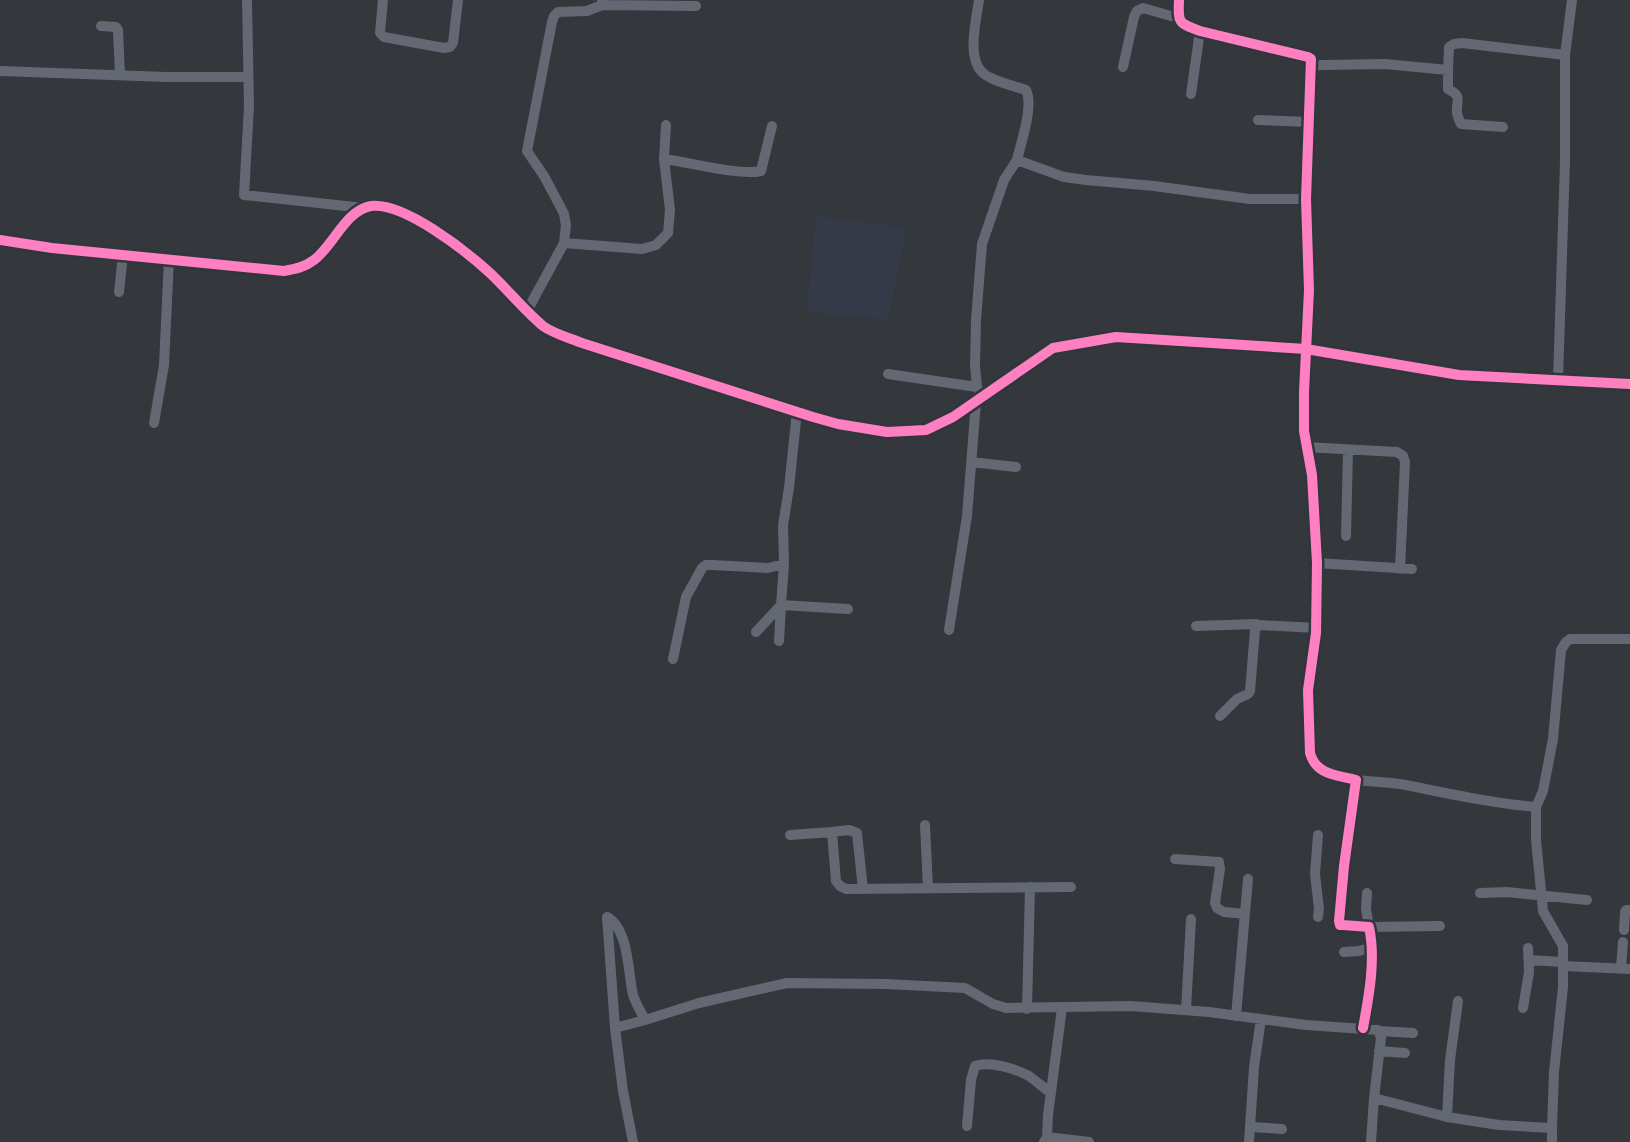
<svg xmlns="http://www.w3.org/2000/svg" width="1630" height="1142" viewBox="0 0 1630 1142" font-family="Manrope,sans-serif">
	<style>
		.built { fill: #343a47 }
		.lines { fill: none; stroke-linecap: round; stroke-linejoin: round }
		.street { stroke: #636872; stroke-width: 10 }
		.cycleway-casing { stroke: #31363e; stroke-width: 15 }
		.cycleway { stroke: #ff80c0; stroke-width: 10 }
	</style>
	<rect width="100%" height="100%" fill="#34373b"/>
	<!-- built -->
	<path class="built" d="M816,216L907,228L888,320L806,312Z"/>
	<g class="lines">
		<!-- street -->
		<path class="street" d="M247,0L249,106L244,195L364,208
			M383,0L380,33L384,37L444,48L450,47L453,43L458,0
			M979,0C976,22 964,66 989,77C1000,83 1014,86 1026,90C1034,106 1021,142 1017,160
			M1179,0C1178,23 1178,23 1200,31L1308,57L1311,59L1306,199L1309,290L1304,392V431L1312,475L1317,563L1316,633L1308,690L1310,753C1316,775 1337,775 1356,780L1344,866L1339,921L1340,925H1343L1369,927C1376,959 1369,996 1363,1028
			M602,5L696,6
			M101,26L116,27L118,30L120,75
			M1312,66L1322,65L1385,64L1448,70L1449,47L1454,44L1462,43L1565,55
			M1123,67L1134,17L1137,11L1143,8L1178,18
			M1448,70V89C1463,97 1456,99 1457,113C1457,114 1460,123 1461,124L1503,127
			M0,71L167,77H248
			M1191,94L1200,31
			M1258,120L1308,122
			M664,159L666,125
			M0,240L52,248L284,271C295,269 305,267 314,260C333,246 346,210 371,206C404,202 466,251 490,273C508,290 524,310 543,326C554,334 570,338 582,343L813,417L838,424L887,432L926,430L953,417L1053,348L1116,337L1306,349L1459,375L1630,384
			M564,243L642,249L656,245L668,233L670,210L664,159C689,162 739,176 761,171L772,126
			M119,292L123,255
			M527,311L564,243L566,225L564,214L560,206L544,176L527,151L552,22L554,16L558,12L587,11L602,5V0
			M888,374L977,387
			M1558,380L1565,161V55L1572,0
			M982,396L977,387L975,366L976,320L982,244L1004,180L1017,160L1064,177L1086,180L1154,186L1250,199H1306
			M154,423L164,365L169,259
			M1305,447L1397,452L1403,456L1405,462L1400,569
			M971,462L1016,467
			M1346,536L1348,450
			M1317,563L1412,569
			M1196,626L1256,624L1259,625
			M949,630L967,516L976,402
			M756,632L781,605L784,564L783,525L789,488L797,411
			M779,641L781,605L848,609
			M673,659L686,597L702,568L706,565H712L768,568L784,564
			M1220,716L1237,699L1248,694L1250,691L1255,630L1259,625L1316,628
			M1356,780C1373,782 1390,782 1406,785C1449,794 1492,803 1536,807
			M925,825L928,888
			M832,832L849,830L857,833L863,889
			M790,835L832,832L836,881L840,886L846,889L1071,887
			M1318,835L1315,874L1319,909L1318,917
			M1175,859L1219,862L1220,869L1215,903L1217,908L1224,912L1245,914
			M1367,893L1366,909L1369,927L1440,926
			M1480,893L1507,892L1587,900
			M1624,930L1625,912L1626,910H1630
			M1344,952L1359,951L1372,947
			M1529,960L1563,962
			M1563,966L1630,969
			M1621,968L1623,942
			M1523,1008L1529,972L1528,948
			M1027,1009L1030,887
			M1186,1010L1191,919
			M1236,1016L1248,879
			M615,1028L607,917C629,929 628,973 633,995C636,1004 641,1012 645,1020
			M1379,1031L1413,1033
			M1379,1051L1405,1053
			M1447,1117L1450,1060L1458,1001
			M967,1126L971,1080L975,1066C990,1061 1014,1068 1029,1076C1036,1081 1044,1088 1051,1093
			M1251,1127L1282,1129
			M1552,1128L1554,1072L1563,987V946L1543,911L1536,840V807L1543,791L1553,739L1561,650L1566,642L1570,639H1630
			M1047,1137L1089,1142
			M633,1142L623,1091L615,1028L645,1020L699,1003L787,983L886,984L965,988L993,1004L1006,1008L1131,1006L1209,1012L1306,1025L1378,1030L1381,1038L1374,1098
			M1044,1142L1047,1137L1048,1115L1062,1008
			M1249,1142L1254,1067L1261,1019
			M1371,1142L1374,1098L1447,1117L1499,1125L1552,1128V1142"/>
		<!-- cycleway casing -->
		<g class="cycleway-casing">
			<path id="cycleway" d="M1179,0C1178,23 1178,23 1200,31L1308,57L1311,59L1306,199L1309,290L1304,392V431L1312,475L1317,563L1316,633L1308,690L1310,753C1316,775 1337,775 1356,780L1344,866L1339,921L1340,925H1343L1369,927C1376,959 1369,996 1363,1028
				M0,240L52,248L284,271C295,269 305,267 314,260C333,246 346,210 371,206C404,202 466,251 490,273C508,290 524,310 543,326C554,334 570,338 582,343L813,417L838,424L887,432L926,430L953,417L1053,348L1116,337L1306,349L1459,375L1630,384"/>
		</g>
		<!-- cycleway -->
		<use href="#cycleway" class="cycleway"/>
	</g>
</svg>
